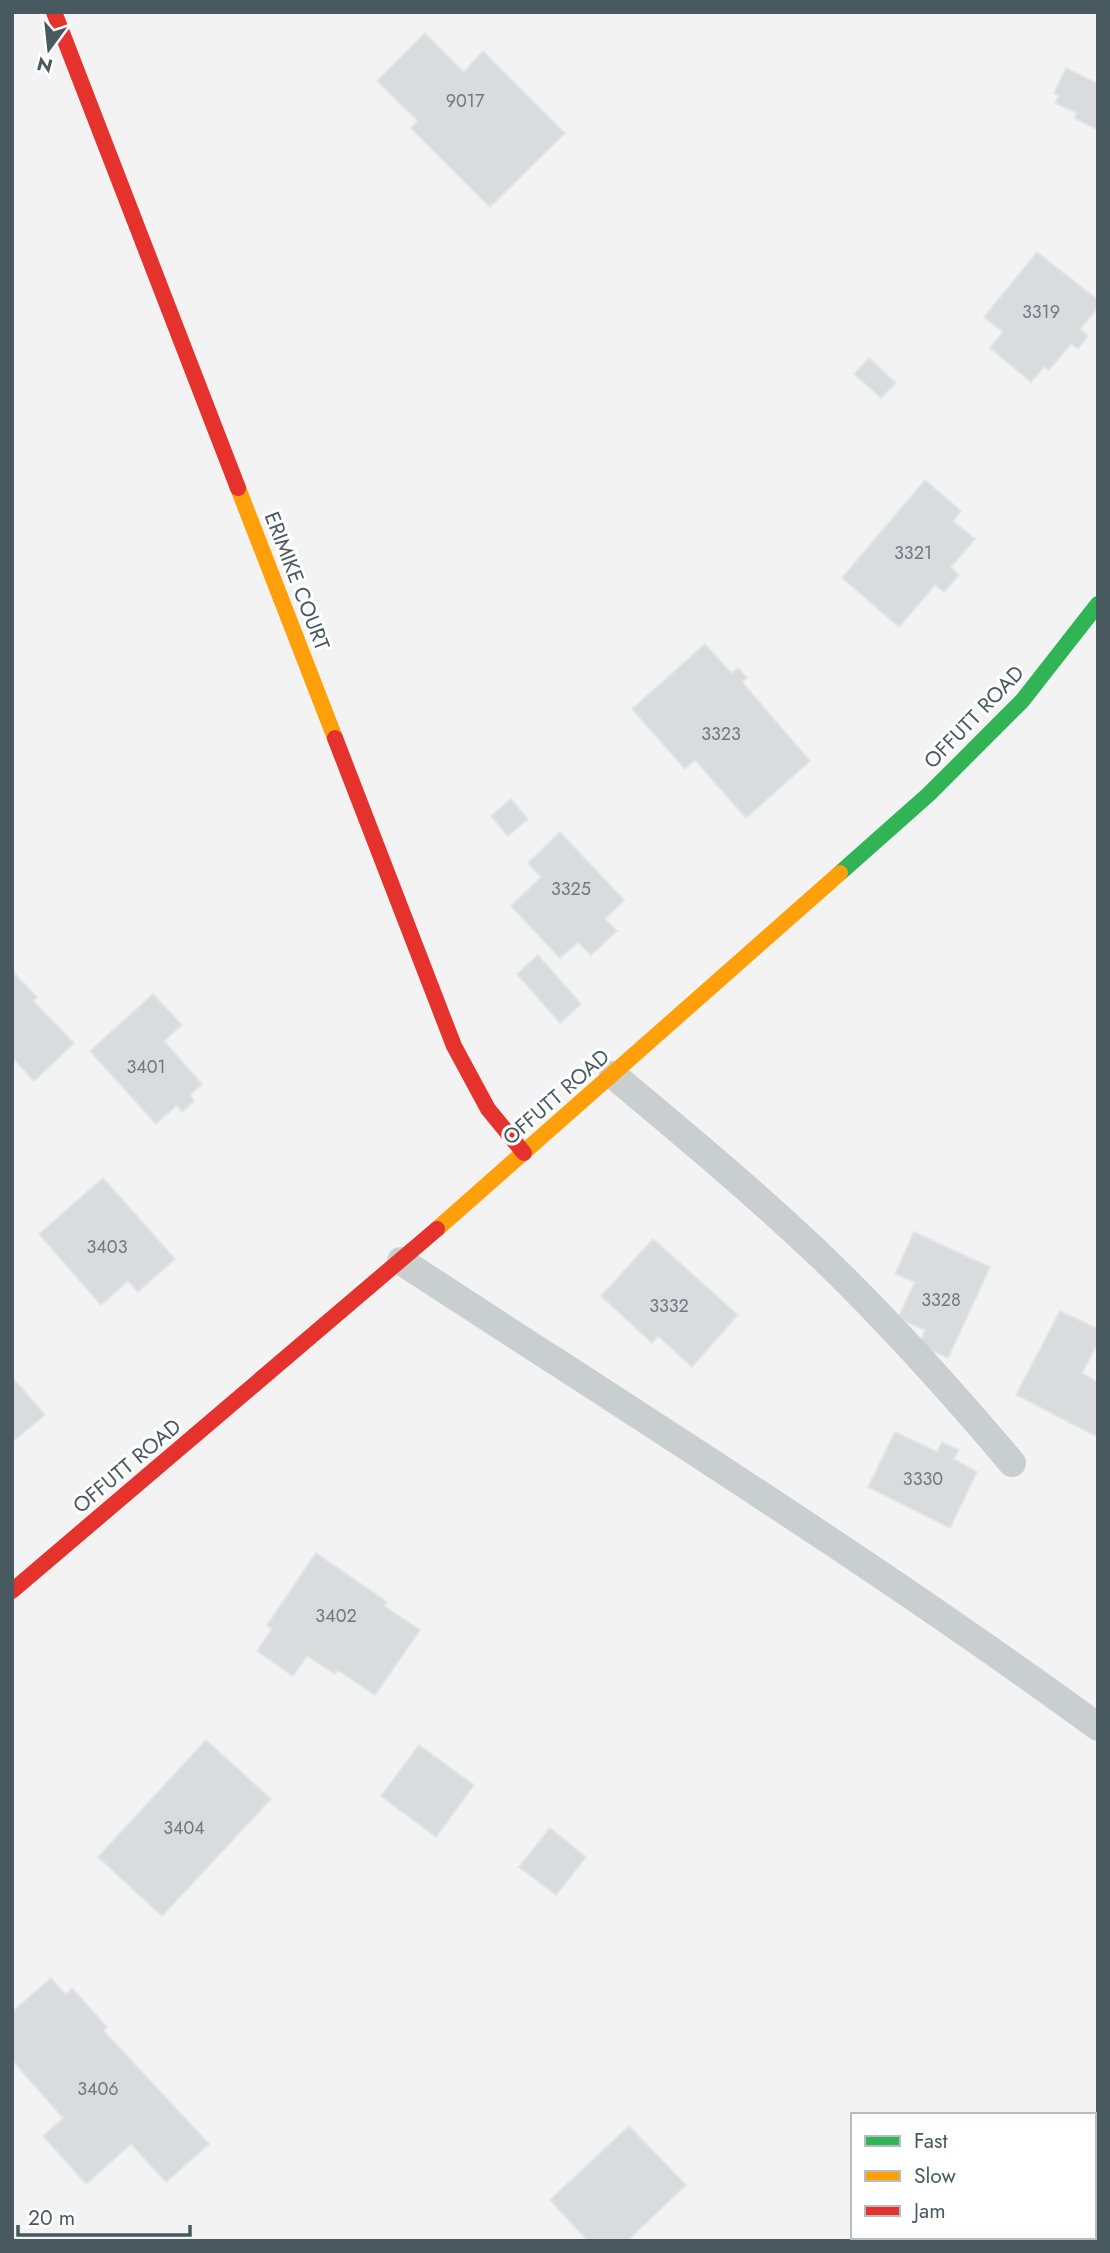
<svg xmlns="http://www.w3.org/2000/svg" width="1110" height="2253" viewBox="0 0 1110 2253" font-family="Jost,sans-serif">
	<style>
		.building { fill: #dadbdc; stroke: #e4e5e5; stroke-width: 2 }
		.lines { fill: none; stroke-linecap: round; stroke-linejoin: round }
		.lane { stroke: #c9cecf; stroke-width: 28 }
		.fast { stroke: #30b455; stroke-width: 16 }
		.slow { stroke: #ff9f0a; stroke-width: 16 }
		.jam { stroke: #e5322d; stroke-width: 16 }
		.labels { text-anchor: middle; stroke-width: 6; stroke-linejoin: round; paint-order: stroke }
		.number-label { font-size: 18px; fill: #6d7a80 }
		.street-label { font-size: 21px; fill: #485960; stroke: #fff }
	</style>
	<rect width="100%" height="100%" fill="#f3f3f3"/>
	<!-- building -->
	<path class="building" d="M425,33L464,72L483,51L565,133L490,207L411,128L418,121L377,81Z
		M1066,68L1096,83L1098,79V130L1074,118L1077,113L1055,103L1059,96L1054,93Z
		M1037,252L1098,300V308L1080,329L1088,336L1078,349L1071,344L1049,370L1044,367L1031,382L990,348L1003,332L984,317Z
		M869,358L896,383L881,398L854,374Z
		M925,480L961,511L953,521L975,539L951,567L959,575L944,592L935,585L899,627L842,578Z
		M705,644L731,673L738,668L747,678L742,682L810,761L746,818L695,760L685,769L632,709Z
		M511,799L528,819L508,836L491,816Z
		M560,832L624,900L605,919L617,931L591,955L578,942L560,958L511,906L541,877L528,863Z
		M538,955L581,1004L560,1023L517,974Z
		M12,971L37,997L33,1001L74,1043L34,1081L12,1057Z
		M153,994L182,1025L164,1041L202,1084L190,1095L194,1101L182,1112L177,1105L156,1124L90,1051Z
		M103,1178L175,1259L138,1292L128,1281L101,1305L39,1234Z
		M914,1232L990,1267L948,1358L919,1345L925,1330L898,1318L915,1282L895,1274Z
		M653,1239L738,1315L692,1367L658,1336L652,1343L601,1296Z
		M1060,1311L1098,1329V1343L1082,1373L1098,1382V1437L1016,1395Z
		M13,1378L45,1415L12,1442V1379Z
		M895,1432L937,1452L942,1442L959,1450L954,1459L977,1472L950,1528L868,1487Z
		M316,1553L387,1602L384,1606L420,1630L375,1695L338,1670L335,1674L307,1656L293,1676L257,1651L272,1629L267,1625Z
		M206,1740L271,1799L162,1916L98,1857Z
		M419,1745L474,1785L436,1837L381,1796Z
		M550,1828L586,1857L556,1895L519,1867Z
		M51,1978L66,1995L72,1988L107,2027L104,2031L209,2144L166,2182L131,2144L86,2184L43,2136L63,2118L12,2060V2012Z
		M629,2126L686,2185L627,2241H588L550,2200Z"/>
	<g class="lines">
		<!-- lane -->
		<path class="lane" d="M613,1075C685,1135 757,1195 825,1260C891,1324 952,1392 1012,1463
			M401,1261C635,1414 872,1562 1098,1727"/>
		<!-- fast -->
		<path class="fast" d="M840,873L929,794L1022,701L1098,604"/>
		<!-- slow -->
		<path class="slow" d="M238,488L335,738
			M437,1229L840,873"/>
		<!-- jam -->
		<path class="jam" d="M54,12L238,488
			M335,738L454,1046L488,1109L524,1153
			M12,1591L437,1229"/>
	</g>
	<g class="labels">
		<!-- number labels -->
		<g class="number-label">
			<text x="465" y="107">9017</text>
			<text x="1041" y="318">3319</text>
			<text x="913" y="559">3321</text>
			<text x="721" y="740">3323</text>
			<text x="571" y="895">3325</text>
			<text x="146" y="1073">3401</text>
			<text x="107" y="1253">3403</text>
			<text x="941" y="1306">3328</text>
			<text x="669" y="1312">3332</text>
			<text x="923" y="1485">3330</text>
			<text x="336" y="1622">3402</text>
			<text x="184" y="1834">3404</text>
			<text x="98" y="2095">3406</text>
		</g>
		<!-- street labels -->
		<g class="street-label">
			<text transform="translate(297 581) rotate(69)" y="7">ERIMIKE COURT</text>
			<text transform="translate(974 717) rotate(-46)" y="7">OFFUTT ROAD</text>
			<text transform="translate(556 1097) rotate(-41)" y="7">OFFUTT ROAD</text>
			<text transform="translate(127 1466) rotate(-40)" y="7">OFFUTT ROAD</text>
		</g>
	</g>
	<!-- border -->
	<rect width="1110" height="2253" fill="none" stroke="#485960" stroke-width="28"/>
	<!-- legend -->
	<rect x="851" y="2113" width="245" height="126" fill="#ffffff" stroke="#b6bdbf" stroke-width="2"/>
	<rect x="865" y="2136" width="35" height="10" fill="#30b455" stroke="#b6bdbf" stroke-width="2"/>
	<text x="914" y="2148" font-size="21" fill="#485960">Fast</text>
	<rect x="865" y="2171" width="35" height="10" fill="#ff9f0a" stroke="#b6bdbf" stroke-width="2"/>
	<text x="914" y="2183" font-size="21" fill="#485960">Slow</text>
	<rect x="865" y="2206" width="35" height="10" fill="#e5322d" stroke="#b6bdbf" stroke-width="2"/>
	<text x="914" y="2218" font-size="21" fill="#485960">Jam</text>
	<!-- north arrow -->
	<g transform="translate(49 49) rotate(195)" stroke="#ffffff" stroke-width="5" paint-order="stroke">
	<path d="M0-5L12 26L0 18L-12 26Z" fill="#485960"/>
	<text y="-10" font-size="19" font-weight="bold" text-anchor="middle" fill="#485960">N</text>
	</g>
	<!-- scale -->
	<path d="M18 2225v10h172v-10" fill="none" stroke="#485960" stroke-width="3.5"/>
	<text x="28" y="2225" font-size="21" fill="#485960" stroke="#ffffff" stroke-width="5" paint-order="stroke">20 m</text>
</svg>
